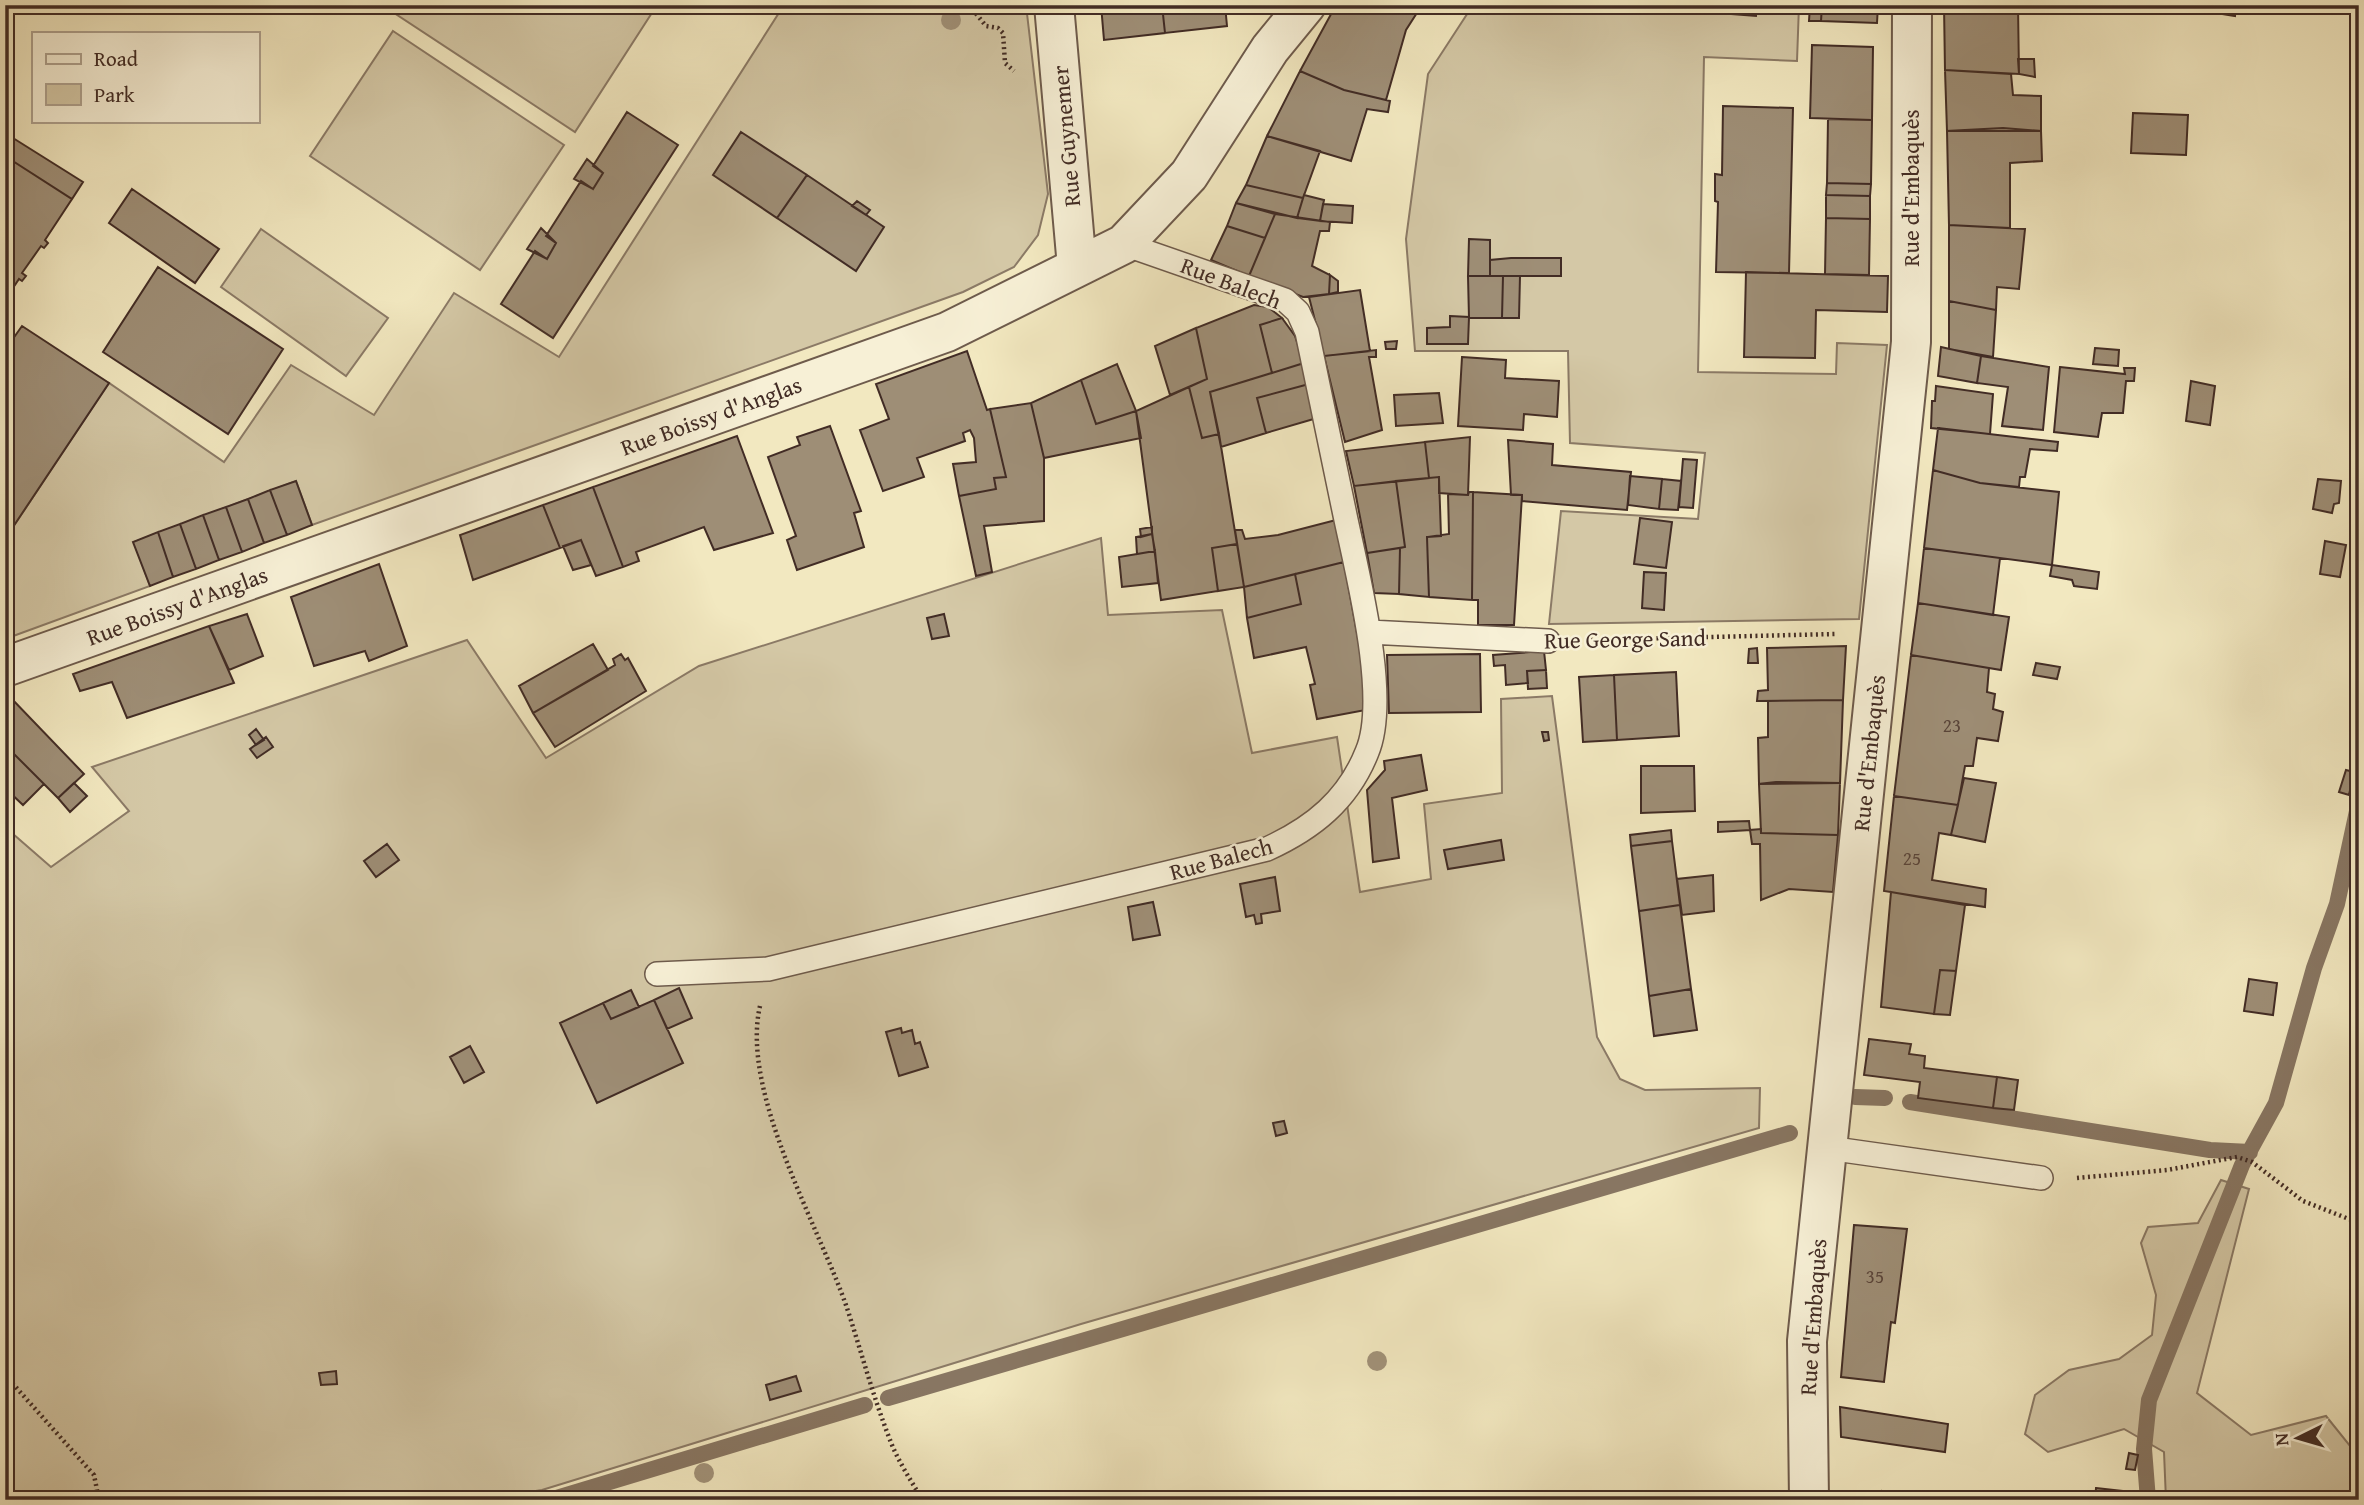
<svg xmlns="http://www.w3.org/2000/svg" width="2364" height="1505" viewBox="0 0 2364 1505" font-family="'Gentium Book Plus',serif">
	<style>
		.green { fill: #d4c8a6; stroke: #8b7a66; stroke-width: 2 }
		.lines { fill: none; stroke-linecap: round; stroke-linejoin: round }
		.stream { stroke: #887662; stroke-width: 16 }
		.building { fill: #9e8e76; stroke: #422c25; stroke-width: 2 }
		.service-casing { stroke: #6e5b4c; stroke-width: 26 }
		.minor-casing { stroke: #6e5b4c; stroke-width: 42 }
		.tertiary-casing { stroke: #6e5b4c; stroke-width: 42 }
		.path { stroke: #422c25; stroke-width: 4.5; stroke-dasharray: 2 3.5; stroke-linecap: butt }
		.service { stroke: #f7f0d6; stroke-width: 23 }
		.minor { stroke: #f7f0d6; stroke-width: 38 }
		.tertiary { stroke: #f7f0d6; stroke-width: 38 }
		.tree { fill: #a19279 }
		.labels { text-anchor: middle; stroke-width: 5; stroke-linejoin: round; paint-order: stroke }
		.number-label { font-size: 19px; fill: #594439 }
		.street-label { font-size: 23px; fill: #422c25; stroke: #f7f0d6 }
	</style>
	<rect width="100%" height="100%" fill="#f2e8c0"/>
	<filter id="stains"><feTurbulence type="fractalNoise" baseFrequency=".00286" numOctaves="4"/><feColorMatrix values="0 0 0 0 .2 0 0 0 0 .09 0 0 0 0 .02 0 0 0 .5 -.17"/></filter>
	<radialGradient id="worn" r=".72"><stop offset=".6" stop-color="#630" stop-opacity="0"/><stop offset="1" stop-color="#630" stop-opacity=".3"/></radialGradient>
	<!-- green -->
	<path class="green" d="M382,5H657L575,132Z
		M784,5H1026L1048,194L1038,235L1014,267L963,292L312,525L296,481L134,542L150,586L5,639V539L109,383L224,462L291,365L374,415L454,293L559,357Z
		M1473,5H1799L1797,61L1704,57L1698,372L1836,374L1837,343L1887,345L1859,619L1549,624L1561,511L1698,519L1705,453L1570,443L1568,351H1415L1406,239L1428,74Z
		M393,31L564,145L480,270L310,156Z
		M261,229L388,318L346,376L221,287Z
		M1101,538L1108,615L1222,610L1252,753L1337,737L1360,892L1431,879L1424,804L1502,793L1501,699L1552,696L1597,1037L1620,1079L1645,1090L1760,1088L1759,1128L1081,1324L542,1490L478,1500H5V827L51,867L129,811L92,767L467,640L546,758L699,666Z
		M2221,1180L2249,1189L2197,1393L2251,1435L2326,1416L2359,1457V1500H2166L2164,1452L2124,1429L2048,1452L2025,1434L2035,1395L2069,1370L2119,1359L2152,1335L2156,1295L2141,1243L2148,1227L2198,1223Z"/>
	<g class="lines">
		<!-- stream -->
		<path class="stream" d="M1855,1097L1885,1098
			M1910,1102L2210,1150L2250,1152
			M888,1398L1790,1133
			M550,1500L865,1405
			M2148,1500L2144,1449L2149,1400L2242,1165L2276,1103L2314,968L2337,904L2359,802"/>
	</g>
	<!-- building -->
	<path class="building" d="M1101,5H1162L1165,33L1104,40Z
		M1162,5H1225L1227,26L1165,33Z
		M1336,5H1422L1406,30L1386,100L1344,90L1300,71Z
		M1732,5H1757L1756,16L1732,14Z
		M1810,5H1822L1821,21H1809Z
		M1822,5H1878L1877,23L1821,21Z
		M1944,5H2018L2019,74L1945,70Z
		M2167,5H2236L2235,16Z
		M1812,45L1873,47L1872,120L1810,118Z
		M2018,59H2034L2035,77L2019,74Z
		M1945,70L2011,74L2013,95L2041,96V131H1947Z
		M1300,71L1344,90L1390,101L1388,112L1367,109L1351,161L1267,136Z
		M1723,106L1793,108L1789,273L1716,272L1718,202L1715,201V174L1722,175Z
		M627,112L678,145L553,338L501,304L535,251L547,259L556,243L546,236L581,181L593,189L603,173L593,166Z
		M2133,113L2188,115L2186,155L2131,153Z
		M1828,119L1872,120L1871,184L1827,183Z
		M2003,128L2041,131L2042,161L2010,163V228L1949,225L1947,131Z
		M741,132L807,175L777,218L713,175Z
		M5,133L83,182L72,199L5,156Z
		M1267,136L1320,151L1303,198L1246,185Z
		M5,156L72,199L45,240L48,243L44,248L41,246L22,273L26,276L22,281L19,279L5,300Z
		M587,159L603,173L593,189L574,179Z
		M807,175L884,227L856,271L777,218Z
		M1827,183L1871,184L1870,196L1826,195Z
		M1246,185L1303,198L1297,218L1236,203Z
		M132,189L219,249L195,283L109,223Z
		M1304,195L1324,200L1320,221L1297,218Z
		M1826,195L1870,196V219L1826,218Z
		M857,201L870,210L866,215L852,206Z
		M1236,203L1275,214L1265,238L1227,226Z
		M1323,204L1353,206L1352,223L1320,221Z
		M1275,214L1330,222L1329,231H1320L1312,266L1330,275L1329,294L1303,297L1249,276Z
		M1826,218L1870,219L1869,275L1825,274Z
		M1949,225L2025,229L2019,289L1997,287L1996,310L1949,301Z
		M1227,226L1265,238L1249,276L1211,260Z
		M541,228L556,243L547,259L527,249Z
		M1469,239L1490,240V276H1468Z
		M1511,258H1561V276H1490V260Z
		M158,267L283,349L228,434L103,352Z
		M1746,272L1888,276L1887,312L1816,310L1815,358L1744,357Z
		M1330,275L1338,281V292L1329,294Z
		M1468,276H1503L1502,318H1469Z
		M1503,276H1520L1519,318H1502Z
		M1360,290L1370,351L1324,356L1309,297Z
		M1949,301L1996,310L1993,357L1949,349Z
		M1254,305L1268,307L1282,318L1260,325L1272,373L1210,392L1219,434L1202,438L1189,387L1207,379L1196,328Z
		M1450,316L1469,317L1468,344H1427V328L1450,327Z
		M1282,318L1295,336L1304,363L1272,373L1260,325Z
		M22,326L109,383L5,539V350Z
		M1196,328L1207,379L1170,395L1155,346Z
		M1397,341L1396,349H1386L1385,342Z
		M1941,347L1981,356L1977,383L1938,376Z
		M2095,348L2119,350L2118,366L2093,364Z
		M1376,350V357H1369L1382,430L1345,442L1324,356Z
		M967,351L987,410L990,409L1006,477L994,478L996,489L959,496L953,464L976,462L974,438L970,430L963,433L965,441L917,458L924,477L883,491L860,430L889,419L876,384Z
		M1981,356L2049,367L2043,430L2002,426L2008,387L1977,383Z
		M1462,357L1506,360L1505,378L1559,381L1557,417L1524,414L1523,430L1458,426Z
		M1304,363L1309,384L1257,398L1266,433L1221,447L1210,392Z
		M1117,364L1136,411L1096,424L1081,380Z
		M2060,367L2125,374L2124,368H2135L2134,381H2126L2123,413H2102L2098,437L2054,432Z
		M1081,380L1096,424L1136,411L1141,438L1044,458L1031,403Z
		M2191,381L2215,386L2210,425L2186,421Z
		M1309,384L1317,418L1266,433L1257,398Z
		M1936,386L1993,394L1990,434L1931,428L1932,401H1935Z
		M1189,387L1202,438L1219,434L1237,544L1212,548L1218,591L1161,600L1136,411Z
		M1439,393L1443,423L1396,426L1394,395Z
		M1031,403L1044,458V521L984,526L992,572L976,576L959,496L996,489L994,478L1006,477L990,409Z
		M830,426L861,511L854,513L864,547L797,570L787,540L796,536L768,457L800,445L797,437Z
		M1938,428L2058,442L2057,451L2030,449L2025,477H2020L2019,487L1980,483L1933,470Z
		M737,436L773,533L714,550L704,527L636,552L639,561L623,567L593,487Z
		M1470,437L1468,495L1439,493V477L1429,478L1425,442Z
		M1508,440L1553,444L1552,465L1631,472L1627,510L1522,501V495H1511Z
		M1425,442L1429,478L1354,486L1346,451Z
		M1683,459L1697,460L1693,508L1679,507Z
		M1933,470L1980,483L2059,492L2052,565L1924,548Z
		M1630,476L1662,479L1659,509L1628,505Z
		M1439,477L1441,536L1427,537L1429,597L1399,594L1400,548L1405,547L1396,481Z
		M1662,479L1681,481L1678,510L1659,509Z
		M2318,479L2341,481L2339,503L2334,504L2332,513L2313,509Z
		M296,481L312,525L287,535L270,490Z
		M1396,481L1405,547L1367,553L1354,486Z
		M593,487L623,567L596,576L581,540L560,548L543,505Z
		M270,490L287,535L264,543L248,499Z
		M1469,492H1473L1472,600L1429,597L1427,537L1449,534L1448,494L1468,495Z
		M1473,492L1522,495L1514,625H1478V600H1472Z
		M248,499L264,543L242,552L226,507Z
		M543,505L560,548L473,580L460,535Z
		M226,507L242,552L219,560L203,515Z
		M203,515L219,560L196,569L180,524Z
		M1640,518L1672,522L1666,568L1634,564Z
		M1336,520L1344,562L1244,587L1235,530H1242L1245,539L1278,535Z
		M180,524L196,569L173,577L158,532Z
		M1152,527V534L1141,537L1140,529Z
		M158,532L173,577L150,586L133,542Z
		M1152,534L1155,551L1137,554L1136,537Z
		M581,540L591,565L573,570L563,546Z
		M2325,541L2346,545L2340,577L2320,574Z
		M1237,544L1244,587L1218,591L1212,548Z
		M1400,548L1399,594L1374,593L1367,553Z
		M1924,548L2000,558L1993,615L1918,603Z
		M1155,551L1158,583L1122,587L1119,557Z
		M1344,562L1371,709L1317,719L1310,685L1315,684L1306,647L1254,658L1247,618L1301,604L1295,574Z
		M379,564L407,646L369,661L365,651L314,666L291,597Z
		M2052,565L2099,572L2097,589L2074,586L2072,580L2050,576Z
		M1644,572L1666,573L1664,610L1642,608Z
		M1295,574L1301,604L1247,618L1244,587Z
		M1918,603L2009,617L2001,670L1911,655Z
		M247,614L263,656L229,670L209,626Z
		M944,614L949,636L932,639L927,618Z
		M209,626L234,683L127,718L112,682L80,691L73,674Z
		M593,644L608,670L533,713L519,686Z
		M1846,646L1843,700L1757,701L1758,691L1768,690L1767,648Z
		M1757,648L1758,663H1748L1749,649Z
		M1544,651L1546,670L1527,671L1528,683L1506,685L1505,665L1494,666L1493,655Z
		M621,654L625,660L628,658L646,691L555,747L533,713L615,665L613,659Z
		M1480,654L1481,712L1389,713L1387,655Z
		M1911,655L1989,668L1987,692L1995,694L1993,709L2003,712L1998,741L1977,738L1973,766H1965L1958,805L1894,796Z
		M2036,663L2060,667L2057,679L2033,675Z
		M1546,670L1547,688L1528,689L1527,671Z
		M1676,672L1679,736L1617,740L1614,675Z
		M1614,675L1617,740L1583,742L1579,677Z
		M10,697L84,774L58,798L5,745V699Z
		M1843,700L1840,783L1759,784L1758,738L1768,737V701Z
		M256,729L264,740L256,745L249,735Z
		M1542,732H1548L1549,740L1544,741Z
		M266,737L273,747L257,758L250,749Z
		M5,745L44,784L23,805L5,788Z
		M1421,755L1427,790L1392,798L1399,858L1373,862L1367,790L1385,770L1384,761Z
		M1641,766H1694L1695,811L1641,813Z
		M2346,770L2354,772L2349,795L2339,792Z
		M1964,778L1996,783L1985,842L1951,835Z
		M1776,782L1840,783L1838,835L1761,833L1759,784Z
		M74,783L87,796L70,812L58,798Z
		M1894,796L1958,805L1951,835L1939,833L1932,880L1986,889L1985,907L1884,891Z
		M1749,821L1750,830L1718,832V822Z
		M1761,829V833L1838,835L1833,892L1789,889L1761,900L1760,844H1752L1750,830Z
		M1671,830L1672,841L1631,846L1630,835Z
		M1501,840L1504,860L1448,869L1444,850Z
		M1672,841L1680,905L1639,911L1631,846Z
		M387,844L399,860L376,877L364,861Z
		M1713,875L1714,911L1682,915L1677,879Z
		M1275,877L1280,911L1261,914L1262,923L1256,924L1254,915L1246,917L1240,884Z
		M1891,892L1965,905L1956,971L1940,970L1934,1014L1881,1007Z
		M1153,902L1160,935L1133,940L1128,907Z
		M1680,905L1691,989L1649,996L1639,911Z
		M1940,970L1956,971L1950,1015L1934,1014Z
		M2249,979L2277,983L2273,1015L2244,1011Z
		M679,988L692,1018L667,1029L654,1000Z
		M1691,989L1697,1030L1654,1036L1649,996Z
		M631,990L639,1007L611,1019L603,1003Z
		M654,1000L683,1063L597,1103L560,1023L603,1003L611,1019Z
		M901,1028L902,1033L912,1030L915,1044L920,1042L928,1067L899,1076L886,1032Z
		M1869,1039L1911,1044L1909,1054L1925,1056L1924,1068L1997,1077L1993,1108L1918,1098L1920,1082L1864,1075Z
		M470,1046L484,1072L464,1083L450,1057Z
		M1997,1077L2018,1080L2014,1110L1993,1108Z
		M1284,1121L1287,1133L1276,1136L1273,1123Z
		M1854,1225L1907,1229L1895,1323L1891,1322L1884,1382L1841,1377Z
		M336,1371L337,1384L321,1385L319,1373Z
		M796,1376L801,1391L770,1400L766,1385Z
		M1840,1407L1948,1424L1945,1452L1841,1437Z
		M2129,1453L2138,1455L2135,1470L2126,1469Z
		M2096,1488L2140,1493V1500H2095Z
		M1882,1491L1947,1500H1843V1494L1881,1499Z"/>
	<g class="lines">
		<!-- service casing -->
		<g class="service-casing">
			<path id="service" d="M1369,632L1548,641
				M657,974L768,969L1267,849C1313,828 1348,800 1367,752C1390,698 1357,573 1345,515C1332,454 1320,393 1307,332L1298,312L1285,300L1124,244
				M1828,1148L2041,1178"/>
		</g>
		<!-- minor casing -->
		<g class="minor-casing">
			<path id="minor" d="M1054,5L1077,267
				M5,667L947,332L1124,244L1189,175L1270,49L1306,5"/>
		</g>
		<!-- tertiary casing -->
		<g class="tertiary-casing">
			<path id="tertiary" d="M1809,1500L1807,1341L1911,342L1912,5"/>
		</g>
		<!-- path -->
		<path class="path" d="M969,5L986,26L998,28L1003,33L1005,63L1014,71
			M1585,640L1835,634
			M760,1006C740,1092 819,1226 847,1308C862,1354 874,1400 892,1445C899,1462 910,1479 920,1496
			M2077,1178L2167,1170L2237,1157L2252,1162L2303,1201L2359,1223
			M5,1375L94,1475L99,1500
			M1348,1500V1492"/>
		<!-- service -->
		<use href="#service" class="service"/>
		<!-- minor -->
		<use href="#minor" class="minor"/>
		<!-- tertiary -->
		<use href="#tertiary" class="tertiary"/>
	</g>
	<!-- trees -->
	<g class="tree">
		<circle cx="951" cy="20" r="10"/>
		<circle cx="1377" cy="1361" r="10"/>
		<circle cx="704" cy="1473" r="10"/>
	</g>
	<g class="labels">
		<!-- number labels -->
		<g class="number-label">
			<text x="1952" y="732">23</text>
			<text x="1912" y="865">25</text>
			<text x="1875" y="1283">35</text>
		</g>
		<!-- street labels -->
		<g class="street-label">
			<text transform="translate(1066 136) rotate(-95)" y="8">Rue Guynemer</text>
			<text transform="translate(1911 188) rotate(-90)" y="8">Rue d'Embaquès</text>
			<text transform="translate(1231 283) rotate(21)" y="8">Rue Balech</text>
			<text transform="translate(711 416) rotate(-20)" y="8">Rue Boissy d'Anglas</text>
			<text transform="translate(177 606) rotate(-20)" y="8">Rue Boissy d'Anglas</text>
			<text transform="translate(1625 639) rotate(-1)" y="8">Rue George Sand</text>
			<text transform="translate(1869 753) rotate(-84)" y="8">Rue d'Embaquès</text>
			<text transform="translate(1221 859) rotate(-15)" y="8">Rue Balech</text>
			<text transform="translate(1813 1317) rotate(-86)" y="8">Rue d'Embaquès</text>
		</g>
	</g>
	<!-- margin -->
	<rect width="2364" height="1505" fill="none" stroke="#f2e8c0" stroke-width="28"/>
	<rect x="7" y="7" width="2350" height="1491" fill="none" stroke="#422c25" stroke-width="3.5"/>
	<rect x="14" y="14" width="2336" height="1477" fill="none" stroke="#422c25" stroke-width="2"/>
	<!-- legend -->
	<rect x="32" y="32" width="228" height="91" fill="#f7f0d6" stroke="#afa28f" stroke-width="2"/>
	<rect x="46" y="54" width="35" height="10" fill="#f7f0d6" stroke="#afa28f" stroke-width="2"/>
	<text x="94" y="66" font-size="21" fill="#422c25">Road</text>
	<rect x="46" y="84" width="35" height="21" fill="#d4c8a6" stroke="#afa28f" stroke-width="2"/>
	<text x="94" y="102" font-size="21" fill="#422c25">Park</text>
	<!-- north arrow -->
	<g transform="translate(2298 1438) rotate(265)" stroke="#f7f0d6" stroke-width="5" paint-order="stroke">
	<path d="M0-5L12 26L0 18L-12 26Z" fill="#422c25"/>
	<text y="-10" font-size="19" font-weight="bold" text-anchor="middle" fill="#422c25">N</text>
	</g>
	<rect width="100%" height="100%" filter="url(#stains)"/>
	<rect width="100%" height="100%" fill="url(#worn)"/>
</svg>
